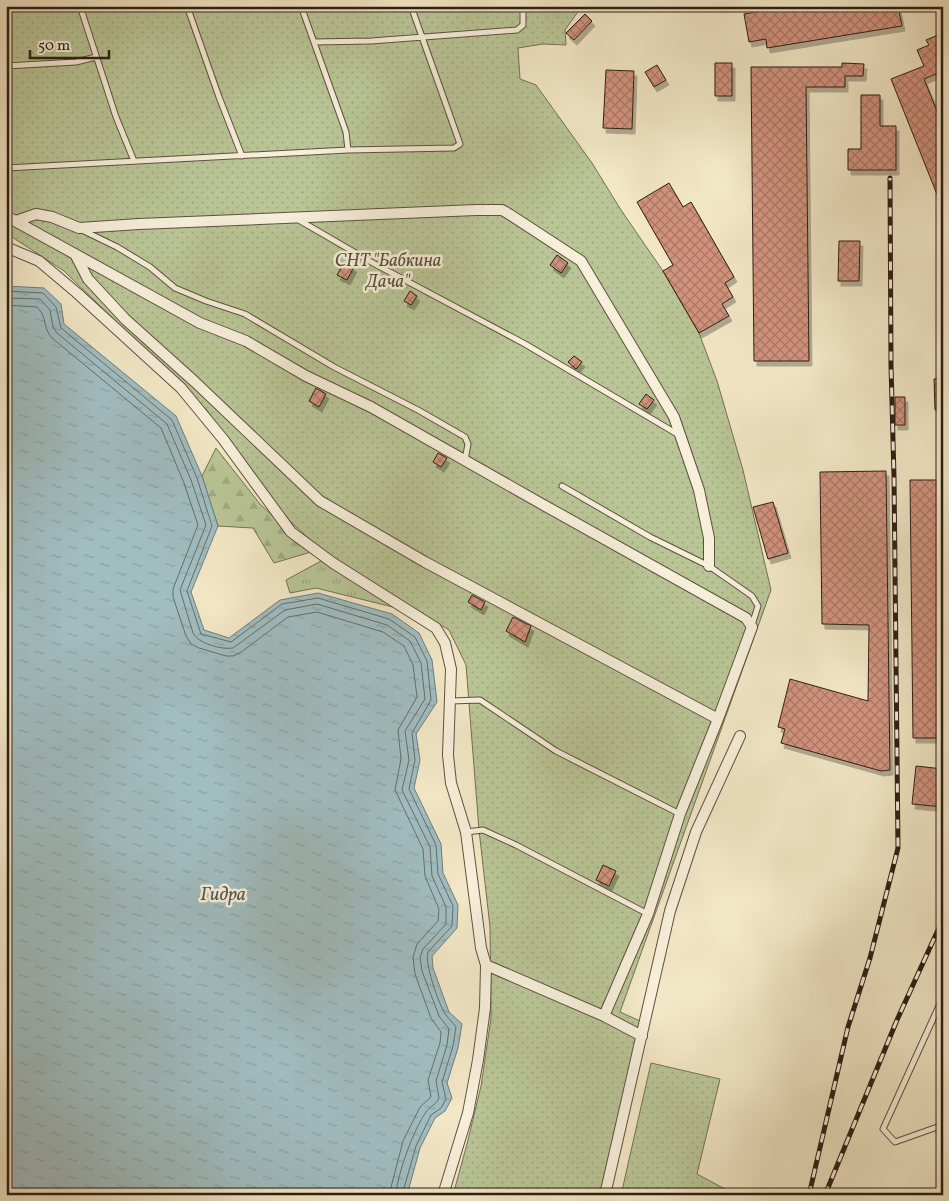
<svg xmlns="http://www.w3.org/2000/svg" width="949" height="1201" viewBox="0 0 949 1201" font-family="Vollkorn,serif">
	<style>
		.grass { fill: url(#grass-tufts); stroke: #737155 }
		.forest { fill: url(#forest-firs); stroke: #737155 }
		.park { fill: url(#park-dots); stroke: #737155 }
		.water { fill: url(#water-ripples); stroke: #727d7b }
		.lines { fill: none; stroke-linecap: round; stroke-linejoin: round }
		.shore { stroke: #666d6a; stroke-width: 1 }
		.building { fill: url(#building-cross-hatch); stroke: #2d1d14; filter: url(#shadow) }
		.lane-casing { stroke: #5e5040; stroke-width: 7 }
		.street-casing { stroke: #5e5040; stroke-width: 12 }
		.lane { stroke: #f7efda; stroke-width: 5 }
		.street { stroke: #f7efda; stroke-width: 10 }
		.rail-casing { stroke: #2d1d14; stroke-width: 5 }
		.rail { stroke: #f7efda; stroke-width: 3; stroke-dasharray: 9; stroke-linecap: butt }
		.labels { text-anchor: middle; stroke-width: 5; stroke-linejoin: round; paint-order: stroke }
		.park-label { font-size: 18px; font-style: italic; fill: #574f3b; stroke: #f7efda }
		.water-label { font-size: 19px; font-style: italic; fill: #555550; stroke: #f7efda }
	</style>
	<defs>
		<pattern id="grass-tufts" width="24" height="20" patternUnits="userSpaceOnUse" patternTransform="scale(1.25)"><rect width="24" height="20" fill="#b9c596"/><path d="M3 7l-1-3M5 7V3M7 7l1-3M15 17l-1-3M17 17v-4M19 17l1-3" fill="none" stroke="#9fa980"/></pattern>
		<pattern id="forest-firs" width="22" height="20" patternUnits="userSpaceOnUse" patternTransform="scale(1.25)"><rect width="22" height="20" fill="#b9c596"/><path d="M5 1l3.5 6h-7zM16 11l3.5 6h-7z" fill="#9fa980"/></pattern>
		<pattern id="park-dots" width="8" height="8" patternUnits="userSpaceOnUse" patternTransform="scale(1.25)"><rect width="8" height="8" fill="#b9c596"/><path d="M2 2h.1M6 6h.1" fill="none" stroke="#9fa980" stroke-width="1.8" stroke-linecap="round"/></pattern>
		<pattern id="water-ripples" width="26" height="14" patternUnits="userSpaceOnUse" patternTransform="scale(1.25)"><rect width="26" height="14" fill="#a0bdc0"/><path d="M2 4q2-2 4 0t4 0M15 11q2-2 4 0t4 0" fill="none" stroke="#8aa2a4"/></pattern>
		<pattern id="building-cross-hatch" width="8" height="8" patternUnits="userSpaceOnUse" patternTransform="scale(1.25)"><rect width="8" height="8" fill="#d2937e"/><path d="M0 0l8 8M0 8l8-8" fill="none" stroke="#ab7766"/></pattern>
		<filter id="shadow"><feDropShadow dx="3" dy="5" stdDeviation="0" flood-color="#0004"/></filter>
	</defs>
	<rect width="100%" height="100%" fill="#f2e7c6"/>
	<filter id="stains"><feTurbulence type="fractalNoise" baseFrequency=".004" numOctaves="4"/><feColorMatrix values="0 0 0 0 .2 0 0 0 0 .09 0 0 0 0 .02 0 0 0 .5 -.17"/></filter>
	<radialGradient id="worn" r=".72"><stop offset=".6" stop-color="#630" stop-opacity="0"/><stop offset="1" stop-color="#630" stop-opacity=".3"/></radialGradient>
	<!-- grass -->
	<path class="grass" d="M321,561L393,607L316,588L290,593L286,580Z"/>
	<!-- forest -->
	<path class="forest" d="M216,448L260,504L311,552L274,563L253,528L218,526L202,476Z"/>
	<!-- park -->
	<path class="park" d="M6,6H582L565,30L566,45L543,44L518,48L520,79L536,85L592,163L621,210L663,271L699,333L717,381L743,470L771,590L620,1012L640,1021L600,1195H453L467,1144L481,1086L491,1018L490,927L479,830L466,665L449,630L326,554L284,516L206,409L64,271L6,233Z
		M651,1063L720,1079L697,1174L725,1189L723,1195H621Z"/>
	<!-- water -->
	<path class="water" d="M6,286L44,288L61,304L64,324L176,416L202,476L218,526L191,592L204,630L229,638L280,600L318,593L392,614L419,633L432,660L437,702L416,734L420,760L414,788L441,844L443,873L458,905L457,928L432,956L433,968L449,1012L462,1024L458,1048L447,1083L452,1098L445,1111L435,1118L420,1148L407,1195H6Z"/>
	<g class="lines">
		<!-- shore -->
		<path class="shore" d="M6,291L43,293L56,307L61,328L172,420L197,478L212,526L187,591L201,634L231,642L282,604L318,598L389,619L415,637L427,661L431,700L412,733L415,760L409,789L436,845L438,874L453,906L452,926L428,952C424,962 439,1006 446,1015C449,1020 453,1022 456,1027L453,1046L442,1082L446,1099L441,1108L431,1115L416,1146L402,1195
			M6,298L40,299L50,310L53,327L57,333L167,424L191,480L206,525L180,590L193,633C198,643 221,650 233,648L285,610L317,604L387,625L410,641L421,663L425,699L405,731L409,760L402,790L430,847L432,876L446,907V924L423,949L420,957L422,971L439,1016L449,1029L447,1045L436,1081L439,1098C436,1105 430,1106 426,1112C414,1129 397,1174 396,1195
			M6,305L37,307C48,318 42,327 52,338L161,428L184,483L198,525L173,589V597L186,636L191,644L199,648L226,656H233L240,653L288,617L317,612L383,632L404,646L413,665L417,697L398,730L401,759L395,790L423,849L425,876L439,909L438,921L417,944L413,957L415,974L431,1018L441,1032L440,1043L428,1080L431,1097L420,1107L403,1141L389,1195"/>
	</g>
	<!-- building -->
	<path class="building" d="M793,6H898L902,26L767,48L766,39L749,42L744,14Z
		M585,14L592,21L574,40L566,33Z
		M943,33V71L924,79L943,126L942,207L891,79L924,66L917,50L929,45L926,40Z
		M715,63H732V96H715Z
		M842,63L864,64L863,76H845V87H806L809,361H754L751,67H842Z
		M657,65L666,80L654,87L645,72Z
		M606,70L634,71L632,129L603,128Z
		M861,95H880V126H896V170H848V149H861Z
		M669,183L683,207L691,202L734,277L725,283L733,297L722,304L729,316L699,333L663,271L673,265L637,202Z
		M839,241H860L859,281H838Z
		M557,255L568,263L561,273L550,265Z
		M344,262L354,267L347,280L337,275Z
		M410,291L417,296L411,305L404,301Z
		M574,356L582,362L576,369L568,362Z
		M943,378V410H935L934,379Z
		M316,388L326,394L319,407L309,401Z
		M646,394L654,400L647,409L639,404Z
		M895,397H905V425H895Z
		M438,453L447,458L441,467L433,462Z
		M886,471L890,770L881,771L781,743L785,729L778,727L790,679L868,701L869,625L822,624L820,472Z
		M910,480H943V738H913Z
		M773,502L788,553L768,559L753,507Z
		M472,595L485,602L481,610L468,602Z
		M513,617L531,626L525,642L506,631Z
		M916,766L943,769V807L912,804Z
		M603,865L616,871L609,886L596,880Z"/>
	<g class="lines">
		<!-- lane casing -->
		<g class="lane-casing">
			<path id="lane" d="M80,6L116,117L134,161
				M187,6L219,97L242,156
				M301,6L346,132L348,150
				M314,42L371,41L517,30L523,25V13L521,6
				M6,66L76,62L96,57
				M6,168L348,150L454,148L460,144L411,6
				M297,219L373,263L525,344L679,435
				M82,230L117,247L150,267L175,288L206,301L245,314L334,367L418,410L465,437L468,444L465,460
				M562,486L650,537L709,566L752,596L758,606L752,625
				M451,701L480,700L556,751L680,814
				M466,832L483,830L516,845L648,914
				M943,997L883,1129L895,1142L943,1125"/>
		</g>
		<!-- street casing -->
		<g class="street-casing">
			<path id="street" d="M6,216L200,323L246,341L306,376L371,407L540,503L746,618L752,627L718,719L680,814L648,914L604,1016
				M16,221L36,214L52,217L79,228L139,224L476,210H502L509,214L581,261L674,417L699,490L709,538V566
				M6,247L39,261L77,293L181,388L223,439L291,532L333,563L436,628L445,643L451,669L448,755L451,783L466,832L481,948L486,965L485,1008L478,1060L468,1113L443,1195
				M75,254L88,279L125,319L195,382L320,501L425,562L718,719
				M486,965L604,1016L642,1036
				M605,1195L670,911L696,832L740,736"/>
		</g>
		<!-- lane -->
		<use href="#lane" class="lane"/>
		<!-- street -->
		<use href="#street" class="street"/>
		<!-- rail casing -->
		<g class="rail-casing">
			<path id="rail" d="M809,1195L848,1027L870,958L898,848L894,477L891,365L890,178
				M825,1195L897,1020L943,919"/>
		</g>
		<!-- rail -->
		<use href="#rail" class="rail"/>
	</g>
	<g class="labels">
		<!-- park labels -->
		<g class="park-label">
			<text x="388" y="266">СНТ "Бабкина<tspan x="388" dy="21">Дача"</tspan></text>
		</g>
		<!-- water labels -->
		<g class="water-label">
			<text x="223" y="900">Гидра</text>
		</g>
	</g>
	<!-- margin -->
	<rect width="949" height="1201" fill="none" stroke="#f2e7c6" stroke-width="25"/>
	<rect x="8" y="8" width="934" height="1186" fill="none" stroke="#2d1d14" stroke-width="2.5"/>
	<rect x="12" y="12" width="924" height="1176" fill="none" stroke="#2d1d14"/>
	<!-- scale -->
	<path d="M30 50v8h79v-8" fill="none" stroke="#2d1d14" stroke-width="2.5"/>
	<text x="38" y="50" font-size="15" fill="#2d1d14" stroke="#f7efda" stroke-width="4" paint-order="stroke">50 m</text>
	<rect width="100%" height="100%" filter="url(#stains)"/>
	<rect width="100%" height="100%" fill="url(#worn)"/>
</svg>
